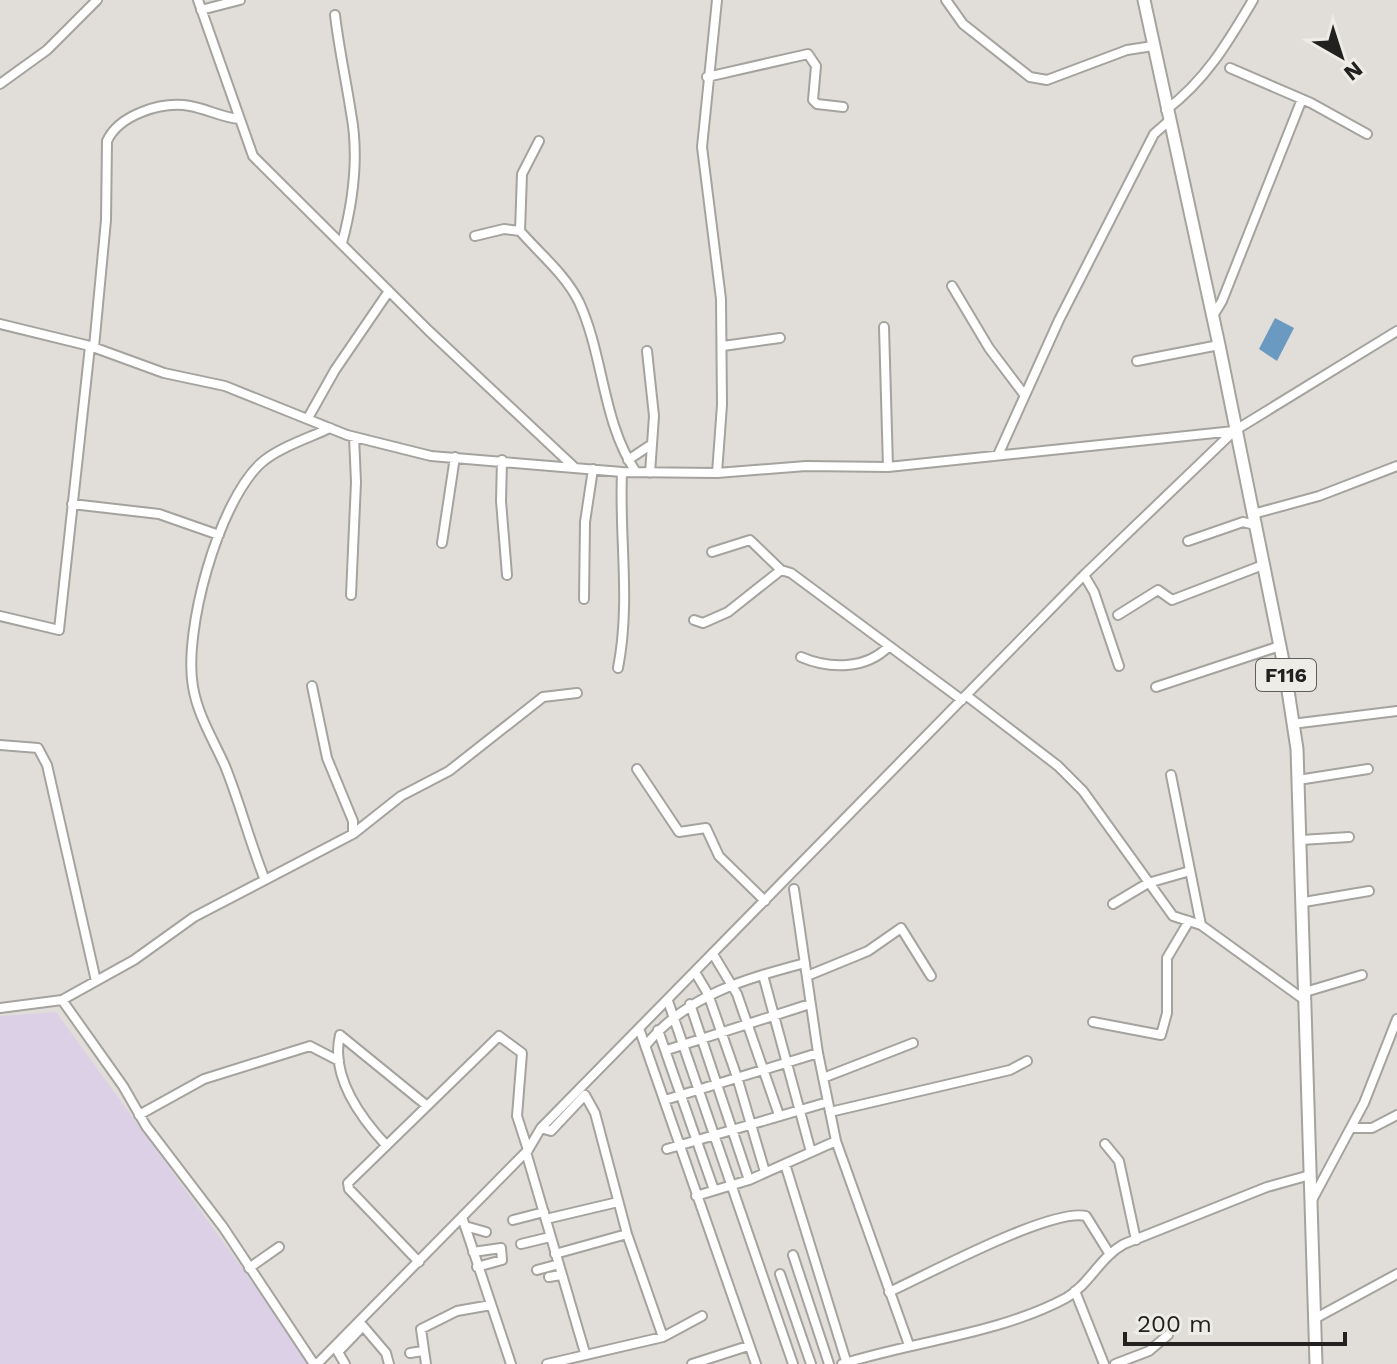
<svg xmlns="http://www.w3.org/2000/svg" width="1397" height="1364" viewBox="0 0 1397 1364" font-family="'Work Sans',sans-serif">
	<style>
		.commercial { fill: #dbd0e5 }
		.water { fill: #6a9ac1 }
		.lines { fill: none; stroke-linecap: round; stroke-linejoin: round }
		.minor-casing { stroke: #a5a39e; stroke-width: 12 }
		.major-casing { stroke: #a5a39e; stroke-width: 15 }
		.minor { stroke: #fff; stroke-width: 8 }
		.major { stroke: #fff; stroke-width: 11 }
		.labels { text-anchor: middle; stroke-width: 8; stroke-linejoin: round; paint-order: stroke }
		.shield { fill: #eeece7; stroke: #5f5e5b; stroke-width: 2 }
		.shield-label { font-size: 20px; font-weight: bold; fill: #22211f }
	</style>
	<rect width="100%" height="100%" fill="#e1deda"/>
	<!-- commercial -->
	<path class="commercial" d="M56,1012L312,1364H0V1016Z"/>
	<!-- water -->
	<path class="water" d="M1275,318L1294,328L1277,361L1259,349Z"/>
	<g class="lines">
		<!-- minor casing -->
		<g class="minor-casing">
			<path id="minor" d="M198,0L253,156L428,330L574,467
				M717,0L702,147L721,299L722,405L717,473
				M946,0L963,24L1030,77L1047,80L1127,50L1153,46
				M201,10L240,0
				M335,15C339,49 346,80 351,113C359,155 353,202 342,243
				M1230,68L1311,103L1367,134
				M707,77L808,54L816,66L813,100L817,104L843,107
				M0,84L47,50L97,0
				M1166,110C1206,80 1228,42 1253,0
				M520,231L522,174L539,141
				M475,236L504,229L520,231C540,254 565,274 579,302C604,356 602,422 636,472
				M952,286L989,348L1023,393
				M1213,316L1222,301L1302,99
				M0,324L90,346L164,373L225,386L347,435L431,456L622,472L717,473L806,466L888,467L1234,431
				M884,327L888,467
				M723,346L780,338
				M94,347L106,220L107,141C119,115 161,101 190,106C207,109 221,117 239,119
				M647,351L654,416L650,473
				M1137,361L1219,345
				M308,418L335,370L389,291
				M998,455L1059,320L1154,134L1170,120
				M502,460L501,501L507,575
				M628,460L649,446
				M72,504L159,514L219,535
				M1253,514L1319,496L1397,466
				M1188,541L1243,522L1255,525
				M442,543L455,457
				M712,552L750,540L781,570L791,573L962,700
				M1084,575L1094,592L1119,666
				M351,595L356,482L354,437
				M584,599L585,522L593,469
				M1118,615L1158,590L1172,600L1263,565
				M0,616L59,630L90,346
				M694,620L703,623L728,612L781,570
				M801,657C829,669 866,670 889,646
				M618,668C631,601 619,538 622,472
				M1156,687L1280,646
				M967,696L1058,766L1083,791L1173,916L1201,925L1306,1001
				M1292,724L1397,711
				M0,745L38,748L47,765L96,981
				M637,769L679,832L706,828L719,856L765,901
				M1171,775L1201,925
				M1298,780L1368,769
				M353,834L401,796L449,771L543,697L577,693
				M1301,840L1349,837
				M265,880C250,843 240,803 225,766C213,739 198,716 193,687C183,631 218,504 260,464C277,448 309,438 330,428
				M794,889L818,1053L836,1141L909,1345
				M1304,902L1369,891
				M1113,904L1148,883L1190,871
				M713,954L737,994L779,1115
				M695,972L708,994L737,1077L765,1172
				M763,975L811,1152
				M807,976L868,951L901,928L931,976
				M1305,992L1362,975
				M62,1000L123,1086L146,1126L223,1227L314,1364
				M668,1001L793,1364
				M690,1004L749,1180
				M0,1008L62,1000L134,960L194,917L353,834V821L327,758L312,686
				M1093,1022L1161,1035L1167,1013V958L1189,921
				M658,1030L714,1190
				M640,1031L756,1364
				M646,1045C687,995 745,979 805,963
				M667,1050L810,1004
				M823,1078L913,1043
				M665,1100L818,1053
				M830,1112L1010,1070L1027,1061
				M139,1115L204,1079L310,1046L339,1061
				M541,1128L551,1131L585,1095L595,1113L627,1234L663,1337
				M1351,1128H1372L1397,1115
				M1105,1144L1119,1161L1136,1240
				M386,1145C360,1117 330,1076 340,1035L426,1105
				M667,1149L828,1102
				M526,1152L585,1353
				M785,1164L847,1364
				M696,1196L749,1180L836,1141
				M1312,1200L1364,1103L1397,1019
				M462,1217L511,1364
				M546,1219L618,1202
				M513,1220L544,1212
				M465,1226L486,1232
				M521,1244L550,1237
				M473,1252L501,1248L502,1260L477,1267
				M555,1254L627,1234
				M793,1255L829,1364
				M419,1262L349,1189L348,1183L499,1036L522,1053L517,1116L528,1150
				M249,1268L279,1247
				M537,1270L559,1264
				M780,1274L811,1364
				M549,1277L561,1275
				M1075,1291L1104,1364
				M889,1292C927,1275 1050,1208 1086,1216L1109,1253
				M1316,1318L1397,1274
				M410,1353L423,1351
				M317,1364L528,1150L541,1128L1084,575L1234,431L1397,331
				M345,1364L338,1352L363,1326L386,1353L389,1364
				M426,1364L421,1329L457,1311L491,1305
				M547,1364L663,1337L702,1316
				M692,1364L748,1346
				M842,1364C914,1341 999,1334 1066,1298C1089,1285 1100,1257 1124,1244L1267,1187L1310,1175
				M1115,1364L1149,1351L1168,1335"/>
		</g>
		<!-- major casing -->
		<g class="major-casing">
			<path id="major" d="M1144,0L1219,345L1285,671L1297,749L1316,1364"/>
		</g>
		<!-- minor -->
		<use href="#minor" class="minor"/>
		<!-- major -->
		<use href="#major" class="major"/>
	</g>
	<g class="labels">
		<!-- shield labels -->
		<rect class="shield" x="1256" y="659" width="60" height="32" rx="6"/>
		<g class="shield-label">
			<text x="1286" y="682">F116</text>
		</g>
	</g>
	<!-- north arrow -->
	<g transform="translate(1341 56) rotate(141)" stroke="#eeece7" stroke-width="6" paint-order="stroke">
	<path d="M0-6L14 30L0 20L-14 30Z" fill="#22211f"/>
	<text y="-12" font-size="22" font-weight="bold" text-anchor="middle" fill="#22211f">N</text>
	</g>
	<!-- scale -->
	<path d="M1125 1332v12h220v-12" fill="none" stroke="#22211f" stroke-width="4"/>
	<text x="1137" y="1332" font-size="24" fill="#22211f" stroke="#eeece7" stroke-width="6" paint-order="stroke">200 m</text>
</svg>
